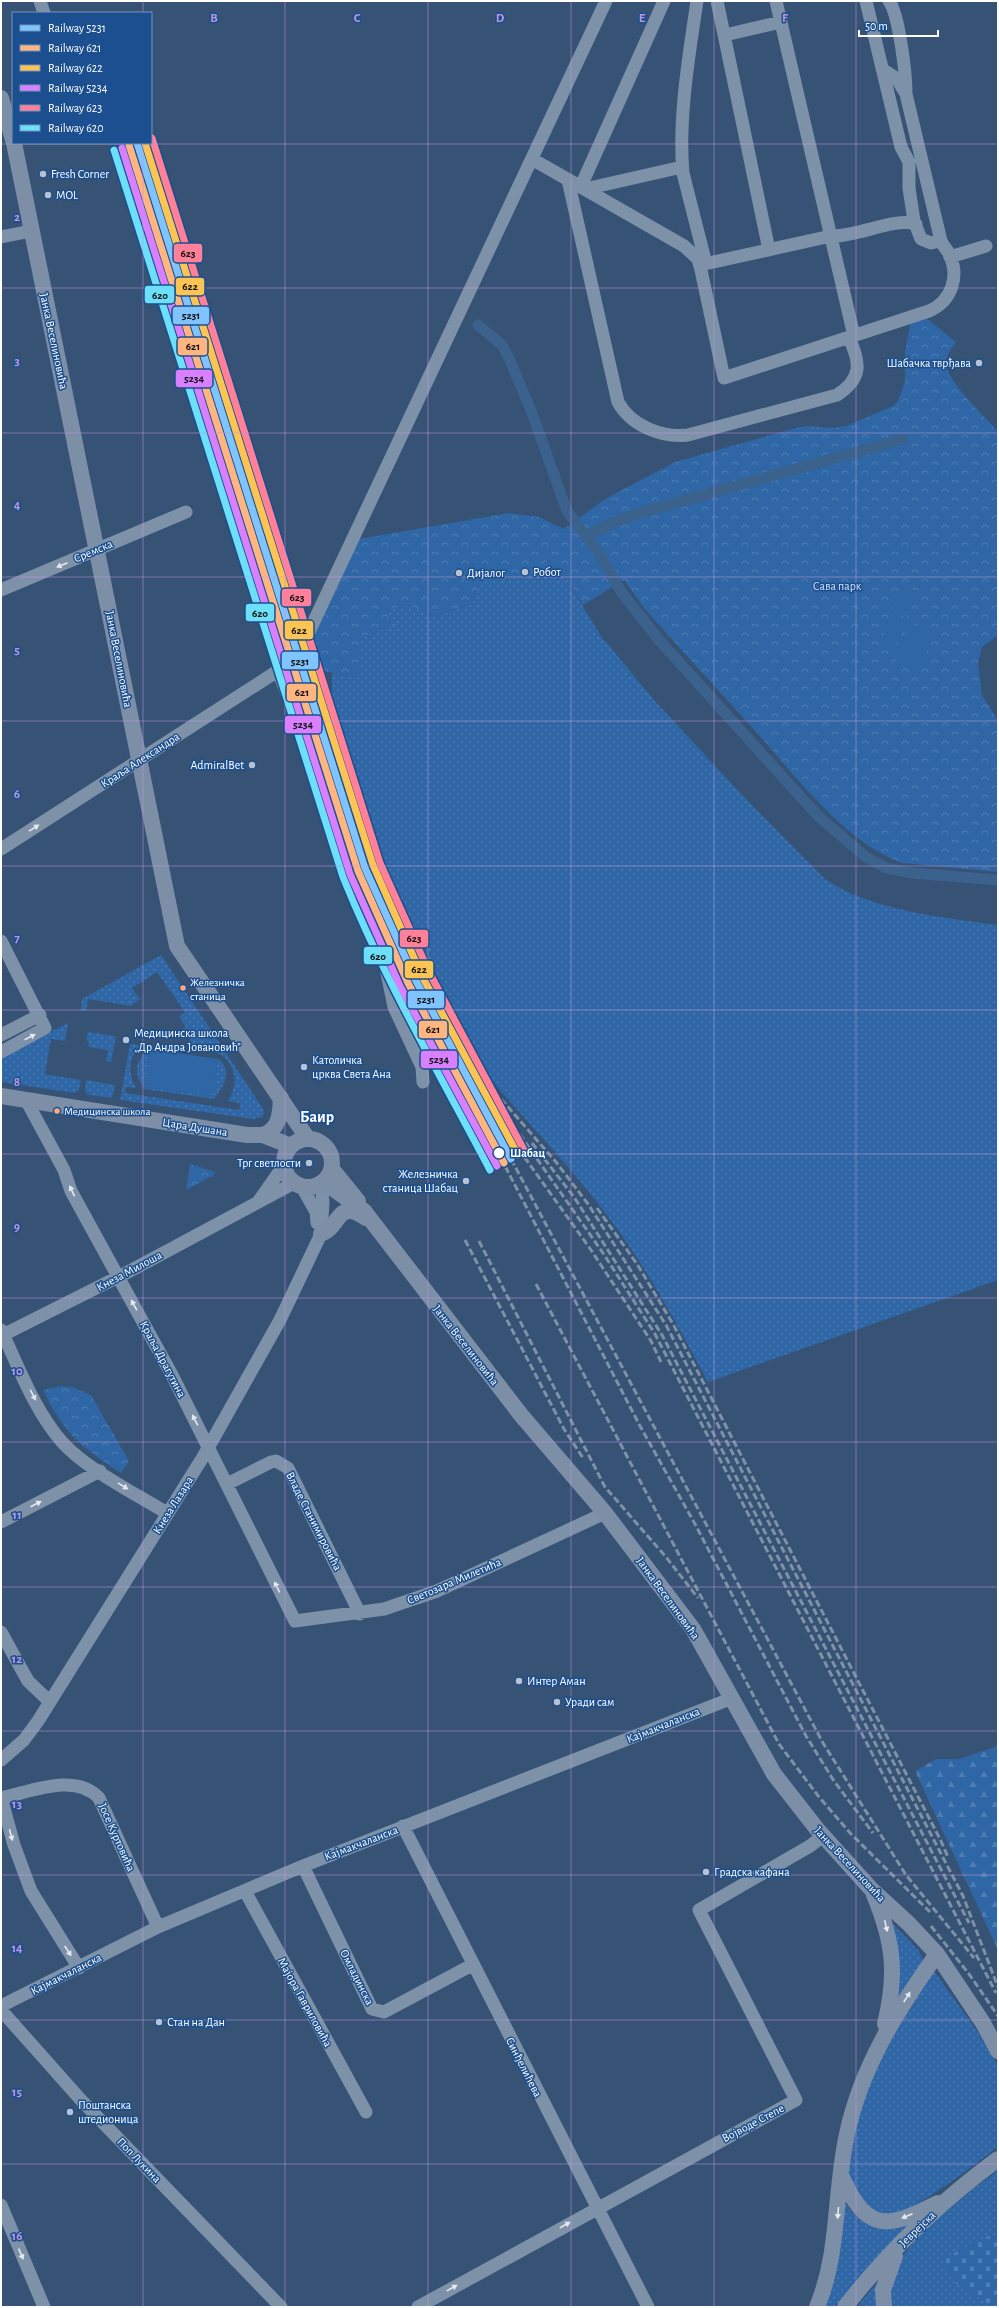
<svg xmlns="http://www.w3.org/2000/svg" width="999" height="2308" viewBox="0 0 999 2308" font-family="'Alegreya Sans',sans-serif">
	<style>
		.grass { fill: url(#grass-dots) }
		.forest { fill: url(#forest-firs) }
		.cemetery { fill: url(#cemetery-stones) }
		.park { fill: url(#park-crowns) }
		.garden { fill: #2f66a5 }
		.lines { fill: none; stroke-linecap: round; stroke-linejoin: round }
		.canal { stroke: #3b618d; stroke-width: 11 }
		.minor { stroke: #7d92a8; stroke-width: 13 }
		.major { stroke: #7d8ea7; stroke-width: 16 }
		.rail { stroke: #7e92a7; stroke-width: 3; stroke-dasharray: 7 3; stroke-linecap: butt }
		.rail-1-casing { stroke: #1b4f8f; stroke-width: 10 }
		.rail-2-casing { stroke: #1b4f8f; stroke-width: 10 }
		.rail-3-casing { stroke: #1b4f8f; stroke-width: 10 }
		.rail-4-casing { stroke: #1b4f8f; stroke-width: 10 }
		.rail-5-casing { stroke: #1b4f8f; stroke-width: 10 }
		.rail-6-casing { stroke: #1b4f8f; stroke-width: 10 }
		.rail-1 { stroke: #80c4ff; stroke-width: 7 }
		.rail-2 { stroke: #ffb580; stroke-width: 7 }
		.rail-3 { stroke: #fcc553; stroke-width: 7 }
		.rail-4 { stroke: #d880ff; stroke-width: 7 }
		.rail-5 { stroke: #ff8098; stroke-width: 7 }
		.rail-6 { stroke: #6ddff8; stroke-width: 7 }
		.oneway { fill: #e5e9ee }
		.oneway2 { fill: #e5e8ed }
		.grid { fill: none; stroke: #bd96df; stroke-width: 1; stroke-opacity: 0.55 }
		.poi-dot { fill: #b9c2ce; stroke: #1b4f8f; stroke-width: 1.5 }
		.bus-dot { fill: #ffa980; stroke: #1b4f8f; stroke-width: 1.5 }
		.stop-dot { fill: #fff; stroke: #1b4f8f; stroke-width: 1.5 }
		.labels { text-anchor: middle; stroke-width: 3; stroke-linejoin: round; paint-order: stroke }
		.bus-label { font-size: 11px; fill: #fff; stroke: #1b4f8f; text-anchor: start }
		.poi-label { font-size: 12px; fill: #fff; stroke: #1b4f8f; text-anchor: start }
		.street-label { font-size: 12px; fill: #fff; stroke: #1b4f8f }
		.park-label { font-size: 12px; fill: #cfe3fa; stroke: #1b4f8f }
		.stop-label { font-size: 12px; font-weight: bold; fill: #fff; stroke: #1b4f8f; text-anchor: start }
		.district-label { font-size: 16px; font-weight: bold; fill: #fff; stroke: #1b4f8f }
		.grid-label { font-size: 13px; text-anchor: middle; font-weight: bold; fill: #bd96df; stroke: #1b4f8f; stroke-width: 3; stroke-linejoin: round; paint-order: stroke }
		.line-badge { stroke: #1b4f8f; stroke-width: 1.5 }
		.pale-badge-label { font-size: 11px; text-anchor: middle; font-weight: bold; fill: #111 }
	</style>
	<defs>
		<pattern id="grass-dots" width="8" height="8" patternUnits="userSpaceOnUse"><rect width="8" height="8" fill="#2f66a5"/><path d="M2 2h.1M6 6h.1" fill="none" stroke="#4e7db2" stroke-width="1.8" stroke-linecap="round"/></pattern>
		<pattern id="forest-firs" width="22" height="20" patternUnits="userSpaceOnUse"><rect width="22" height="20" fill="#2f66a5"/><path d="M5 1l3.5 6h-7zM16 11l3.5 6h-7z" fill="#4e7db2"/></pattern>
		<pattern id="cemetery-stones" width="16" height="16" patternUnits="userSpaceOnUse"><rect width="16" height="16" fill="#2f66a5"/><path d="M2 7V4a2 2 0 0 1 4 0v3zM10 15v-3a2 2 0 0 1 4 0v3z" fill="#4e7db2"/></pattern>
		<pattern id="park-crowns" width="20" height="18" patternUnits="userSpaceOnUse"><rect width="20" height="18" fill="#2f66a5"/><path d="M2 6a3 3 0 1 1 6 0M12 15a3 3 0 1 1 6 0" fill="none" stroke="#4e7db2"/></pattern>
	</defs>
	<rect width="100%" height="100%" fill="#365274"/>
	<!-- grass -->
	<path class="grass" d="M549,561L563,574L601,636L654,700L745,798L825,879C869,910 945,918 998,925V1280L708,1382C678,1326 648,1270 610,1219C564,1157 506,1103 460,1040C449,1026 438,1012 428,997C414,973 403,948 393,923C359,845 329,758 332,673L359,678V638L386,611L408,605L433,617L473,603L479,581L491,578L495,582L514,577Z
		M161,955L262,1107L264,1113L262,1117L253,1119L120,1100L130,1044L144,1046C127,1052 128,1075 136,1088L126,1087L125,1093L239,1110L240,1103L228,1101C235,1088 238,1077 229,1063C227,1060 223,1055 220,1054C211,1051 198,1051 188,1050L190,1038L173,1036L186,1027L179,1017L185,1012L157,972L132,988L140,999L131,1006L88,999L86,1011L81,1010L82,999Z
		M68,1023L65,1041L51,1039L45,1074L81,1080L79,1090L75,1093L1,1082V1057Z
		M88,1032L116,1036L111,1062L106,1061L108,1050L88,1047L89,1041H86Z
		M150,1049L145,1087L213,1096L218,1059C234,1070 223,1088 214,1099L144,1089C134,1075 134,1059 150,1049Z
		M86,1080L115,1085L112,1098L88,1095L85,1091Z
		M893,1924L919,1951L923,1961L900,2001L895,1999L890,1926Z
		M934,1971L975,2028L998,2065V2147C975,2164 916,2211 890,2215C878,2216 864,2208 858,2197C853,2187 848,2178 848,2166C848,2155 853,2144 855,2133C870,2068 899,2026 934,1971Z
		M998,2170V2307H892C873,2257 965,2196 998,2170Z
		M844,2201L851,2211L862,2221L916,2217L834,2307H823Z
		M876,2284L878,2307H857Z"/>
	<!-- forest -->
	<path class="forest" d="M998,1746V1950L915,1771L936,1759H959Z"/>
	<!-- cemetery -->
	<path class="cemetery" d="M991,2235L998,2240V2299L993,2307L954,2282L942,2259Z"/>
	<!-- park -->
	<path class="park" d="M925,317L956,342C952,348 947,354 946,361C944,379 986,418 998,431V635L982,647L978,663L982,695L998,720V872L902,863C845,842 798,779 758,734C720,692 681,650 644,608L624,580L583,605L563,574L549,561L545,562L540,574L521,580L514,577L495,582L491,578L479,581L473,603L433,617L408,605L386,611L397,625L359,638V678L303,667L300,659L359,539L509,513L539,517L564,529L605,499L675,462L796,428L807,426L832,428L846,426L893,406L898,401L905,381V352L910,324Z
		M190,1164L215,1172L214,1175L186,1190Z
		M62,1386L72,1387L91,1395L129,1461L121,1473C79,1445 66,1436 43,1390Z"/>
	<!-- garden -->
	<path class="garden" d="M900,586L914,590L906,617L891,612Z
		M890,616L904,620L895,647L881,642Z
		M909,623L933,631L920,671L895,663Z
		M150,1049L218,1059L213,1096L145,1087Z"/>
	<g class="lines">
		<!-- canal -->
		<path class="canal" d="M478,325L502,345L509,358L532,413L567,511L598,552L622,593L659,640L818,816L866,857L886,868L912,873L998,880
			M586,536L619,520L643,512L903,439"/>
		<!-- minor -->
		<path class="minor" d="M40,1L44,13
			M697,1C689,55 678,119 683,173L706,264
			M717,1L769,250
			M776,1L854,336
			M866,1L901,147L909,162V188L914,221L921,239L931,243L941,241
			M889,1C899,14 906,74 906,93
			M725,35L781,22
			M532,159L684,246L698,259L701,270L724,378L929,311C952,301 960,276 949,254C947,249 943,246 941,241L906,94L897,79L882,69
			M568,180L618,402C631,426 662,438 688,435L837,395C862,379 861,363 849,338
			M581,186L664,1
			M585,189L682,167
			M1,237L31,231
			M950,257L986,246
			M700,265L831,236C858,237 894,217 916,224
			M1,590L186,512
			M278,671L303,734L341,864L386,968L394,1007L422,1067L423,1082
			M1,849L276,672L299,653L606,1
			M1,941L45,1028L1,1052
			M1,1035L40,1015
			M26,1100L64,1170L71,1191L172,1375L295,1621L384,1609L437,1591L605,1513
			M302,1187L316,1212L317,1223
			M258,1202L284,1165
			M1,1330C19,1367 34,1410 62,1442C86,1469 136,1494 167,1513
			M1,1336L128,1272L294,1183
			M227,1484L271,1462L276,1461L288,1468L360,1614
			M1,1522L100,1471
			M1,1632L28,1681L50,1702
			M1,1760L24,1740L38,1721L203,1457L280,1320L321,1234L323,1202L321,1184
			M1,1797L14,1845L31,1891L79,1968
			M1,1798C30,1792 75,1772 99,1798L158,1927
			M403,1826L648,2307
			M303,1866L372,2009L384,2012L472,1965
			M245,1891L366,2112
			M1,2006L158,1927L303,1866L730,1699
			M1,2010L81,2100L281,2307
			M1,2205L44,2307
			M418,2307L796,2100L699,1910L810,1846L823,1836"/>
		<!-- major -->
		<path class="major" d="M1,98L13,140
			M14,143L177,946L308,1139
			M1,1096L247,1135H263L291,1146
			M263,1135C280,1129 280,1114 281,1098
			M284 1163a24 24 0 1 1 48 0a24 24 0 1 1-48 0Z
			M332,1169L358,1201
			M324,1182L364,1211L521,1415L605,1513L693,1629L774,1774L817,1829L872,1890L909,1924L937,1954L983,2023L998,2051
			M321,1234C341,1227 336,1198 366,1218
			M874,1895C894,1943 897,1974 885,2024
			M842,2177C867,2233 887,2229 938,2203
			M817,2307C840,2252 834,2192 847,2134C861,2067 898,2009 937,1954
			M845,2307C888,2252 941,2201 998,2159
			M884,2307L883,2290L895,2256"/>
		<!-- rail -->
		<path class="rail" d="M422,995L603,1253L655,1334L996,1993
			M441,1031L504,1164L640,1426L695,1524L806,1736L834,1781L873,1833
			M472,1084L591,1250L651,1341L661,1362
			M501,1099L556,1162L588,1204L666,1325L963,1896L998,1987
			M532,1143L574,1197L662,1335L969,1923
			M511,1159L823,1743L906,1875L974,1958
			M597,1208L637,1264L673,1324L941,1841L948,1857
			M465,1240L564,1429L583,1458
			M479,1241L605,1487L666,1557L698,1598
			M536,1284L779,1744L819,1797L851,1834L930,1912
			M931,1926L969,1974L998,2016"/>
		<!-- rail-1 casing -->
		<g class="rail-1-casing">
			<path id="rail-1" d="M137,143L365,868L415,979L511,1159"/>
		</g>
		<!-- rail-2 casing -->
		<g class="rail-2-casing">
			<path id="rail-2" d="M129,145L358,871L408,983L504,1163"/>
		</g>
		<!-- rail-3 casing -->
		<g class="rail-3-casing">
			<path id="rail-3" d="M145,143L373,865L422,976L518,1155"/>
		</g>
		<!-- rail-4 casing -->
		<g class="rail-4-casing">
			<path id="rail-4" d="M122,148L350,874L400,986L497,1166"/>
		</g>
		<!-- rail-5 casing -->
		<g class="rail-5-casing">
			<path id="rail-5" d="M152,138L380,863L429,972L525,1152"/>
		</g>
		<!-- rail-6 casing -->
		<g class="rail-6-casing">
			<path id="rail-6" d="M114,150L343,877C384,979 439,1073 490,1170"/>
		</g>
		<!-- rail-1 -->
		<use href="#rail-1" class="rail-1"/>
		<!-- rail-2 -->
		<use href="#rail-2" class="rail-2"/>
		<!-- rail-3 -->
		<use href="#rail-3" class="rail-3"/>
		<!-- rail-4 -->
		<use href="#rail-4" class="rail-4"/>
		<!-- rail-5 -->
		<use href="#rail-5" class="rail-5"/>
		<!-- rail-6 -->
		<use href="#rail-6" class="rail-6"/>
	</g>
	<!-- one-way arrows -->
	<defs><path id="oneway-solid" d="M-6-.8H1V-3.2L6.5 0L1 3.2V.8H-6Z"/></defs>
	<g class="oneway">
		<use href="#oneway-solid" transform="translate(62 565) rotate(157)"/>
		<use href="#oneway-solid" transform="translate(34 828) rotate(-32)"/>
		<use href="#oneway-solid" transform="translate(30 1037) rotate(-27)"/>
		<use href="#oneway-solid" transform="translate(72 1191) rotate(-115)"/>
		<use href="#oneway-solid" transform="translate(134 1305) rotate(-119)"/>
		<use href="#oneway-solid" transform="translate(33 1395) rotate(62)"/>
		<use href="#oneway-solid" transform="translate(195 1420) rotate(-117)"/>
		<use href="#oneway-solid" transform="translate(123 1486) rotate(32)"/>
		<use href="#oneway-solid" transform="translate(36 1504) rotate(-27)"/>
		<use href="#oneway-solid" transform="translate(277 1587) rotate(-116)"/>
		<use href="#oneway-solid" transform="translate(11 1835) rotate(75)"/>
		<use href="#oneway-solid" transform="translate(68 1951) rotate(57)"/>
		<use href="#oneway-solid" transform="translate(565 2225) rotate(-29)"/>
		<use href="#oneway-solid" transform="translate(21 2254) rotate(67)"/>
		<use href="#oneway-solid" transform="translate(452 2288) rotate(-29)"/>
	</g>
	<g class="oneway2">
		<use href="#oneway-solid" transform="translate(886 1926) rotate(77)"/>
		<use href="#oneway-solid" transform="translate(907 1997) rotate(-57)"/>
		<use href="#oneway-solid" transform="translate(838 2213) rotate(95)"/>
		<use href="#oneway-solid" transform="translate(907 2216) rotate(157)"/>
	</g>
	<!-- grid -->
	<path class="grid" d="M143,1V13M285,1V2307M428,1V2307M571,1V2307M714,1V2307M856,1V2307M143,143V2307M1,144H998M1,288H998M1,433H998M1,577H998M1,721H998M1,866H998M1,1010H998M1,1154H998M1,1298H998M1,1442H998M1,1587H998M1,1731H998M1,1875H998M1,2020H998M1,2164H998"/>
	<!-- markers -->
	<g class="poi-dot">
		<circle cx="43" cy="174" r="4"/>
		<circle cx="48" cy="195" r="4"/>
		<circle cx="979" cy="363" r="4"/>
		<circle cx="525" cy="572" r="4"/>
		<circle cx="459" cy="573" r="4"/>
		<circle cx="252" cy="765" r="4"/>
		<circle cx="126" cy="1040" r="4"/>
		<circle cx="304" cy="1067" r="4"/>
		<circle cx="309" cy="1163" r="4"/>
		<circle cx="466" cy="1181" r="4"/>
		<circle cx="519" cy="1681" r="4"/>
		<circle cx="557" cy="1702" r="4"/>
		<circle cx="706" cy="1872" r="4"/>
		<circle cx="159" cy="2022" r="4"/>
		<circle cx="70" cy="2112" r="4"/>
	</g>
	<g class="bus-dot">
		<circle cx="183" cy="988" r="3.5"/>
		<circle cx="57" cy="1111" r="3.5"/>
	</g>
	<circle class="stop-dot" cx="499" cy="1153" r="6"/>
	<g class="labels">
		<!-- bus labels -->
		<g class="bus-label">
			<text x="190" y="986">Железничка<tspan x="190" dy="14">станица</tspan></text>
			<text x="64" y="1115">Медицинска школа</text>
		</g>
		<!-- poi labels -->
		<g class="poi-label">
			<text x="51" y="178">Fresh Corner</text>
			<text x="56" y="199">MOL</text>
			<text x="971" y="367" text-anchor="end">Шабачка тврђава</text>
			<text x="533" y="576">Робот</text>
			<text x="467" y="577">Дијалог</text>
			<text x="244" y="769" text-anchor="end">AdmiralBet</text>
			<text x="134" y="1037">Медицинска школа<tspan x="134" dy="14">„Др Андра Јовановић”</tspan></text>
			<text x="312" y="1064">Католичка<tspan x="312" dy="14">црква Света Ана</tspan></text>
			<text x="301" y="1167" text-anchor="end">Трг светлости</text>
			<text x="458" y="1178" text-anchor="end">Железничка<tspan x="458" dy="14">станица Шабац</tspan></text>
			<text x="527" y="1685">Интер Аман</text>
			<text x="565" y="1706">Уради сам</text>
			<text x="714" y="1876">Градска кафана</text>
			<text x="167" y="2026">Стан на Дан</text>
			<text x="78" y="2109">Поштанска<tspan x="78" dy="14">штедионица</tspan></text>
		</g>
		<!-- street labels -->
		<g class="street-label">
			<text transform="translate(54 341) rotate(78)" y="4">Јанка Веселиновића</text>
			<text transform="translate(93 551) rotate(-23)" y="4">Сремска</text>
			<text transform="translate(119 659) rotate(79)" y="4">Јанка Веселиновића</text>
			<text transform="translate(140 760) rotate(-33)" y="4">Краља Александра</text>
			<text transform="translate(195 1127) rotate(9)" y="4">Цара Душана</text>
			<text transform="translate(129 1271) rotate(-28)" y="4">Кнеза Милоша</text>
			<text transform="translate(466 1345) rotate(52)" y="4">Јанка Веселиновића</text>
			<text transform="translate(163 1359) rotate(62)" y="4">Краља Драгутина</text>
			<text transform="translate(173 1505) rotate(-58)" y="4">Кнеза Лазара</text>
			<text transform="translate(314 1521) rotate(63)" y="4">Владе Станимировића</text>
			<text transform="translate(454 1581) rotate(-23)" y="4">Светозара Милетића</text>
			<text transform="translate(668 1598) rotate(54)" y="4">Јанка Веселиновића</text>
			<text transform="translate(663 1725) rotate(-22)" y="4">Кајмакчаланска</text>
			<text transform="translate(117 1837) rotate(66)" y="4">Јосе Куртовића</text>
			<text transform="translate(361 1843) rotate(-21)" y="4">Кајмакчаланска</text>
			<text transform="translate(850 1864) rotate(47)" y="4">Јанка Веселиновића</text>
			<text transform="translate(66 1974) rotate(-27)" y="4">Кајмакчаланска</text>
			<text transform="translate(357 1977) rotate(63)" y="4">Омладинска</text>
			<text transform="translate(305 2002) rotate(61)" y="4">Мајора Гавриловића</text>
			<text transform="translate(524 2067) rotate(63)" y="4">Синђелићева</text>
			<text transform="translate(753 2123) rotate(-28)" y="4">Војводе Степе</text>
			<text transform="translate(139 2160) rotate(46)" y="4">Поп Лукина</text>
			<text transform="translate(917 2229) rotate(-44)" y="4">Јеврејска</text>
		</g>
		<!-- park labels -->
		<g class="park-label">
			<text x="837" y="590">Сава парк</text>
		</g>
		<!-- stop labels -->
		<g class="stop-label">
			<text x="510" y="1157">Шабац</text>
		</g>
		<!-- district labels -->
		<g class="district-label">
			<text x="317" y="1122">Баир</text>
		</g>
	</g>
	<g class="grid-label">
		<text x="214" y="22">B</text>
		<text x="357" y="22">C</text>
		<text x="500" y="22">D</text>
		<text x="642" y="22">E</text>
		<text x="785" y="22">F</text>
		<text x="17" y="221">2</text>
		<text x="17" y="365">3</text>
		<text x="17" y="509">4</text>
		<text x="17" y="654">5</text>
		<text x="17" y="798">6</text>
		<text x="17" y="942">7</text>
		<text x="17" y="1086">8</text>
		<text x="17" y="1231">9</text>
		<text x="17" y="1375">10</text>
		<text x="17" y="1519">11</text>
		<text x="17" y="1663">12</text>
		<text x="17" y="1808">13</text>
		<text x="17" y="1952">14</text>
		<text x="17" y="2096">15</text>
		<text x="17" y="2240">16</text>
	</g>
	<g class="line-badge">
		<rect x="173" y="243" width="30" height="20" rx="4" fill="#ff8098"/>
		<rect x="175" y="277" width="30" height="19" rx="4" fill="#fcc553"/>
		<rect x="144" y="285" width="31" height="19" rx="4" fill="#6ddff8"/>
		<rect x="172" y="306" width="38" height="19" rx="4" fill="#80c4ff"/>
		<rect x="177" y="337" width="31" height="19" rx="4" fill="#ffb580"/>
		<rect x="175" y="369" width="38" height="19" rx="4" fill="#d880ff"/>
		<rect x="281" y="588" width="31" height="19" rx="4" fill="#ff8098"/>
		<rect x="245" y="603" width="30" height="19" rx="4" fill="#6ddff8"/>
		<rect x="284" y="620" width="30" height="20" rx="4" fill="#fcc553"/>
		<rect x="281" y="651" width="38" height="19" rx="4" fill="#80c4ff"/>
		<rect x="286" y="683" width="31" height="19" rx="4" fill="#ffb580"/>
		<rect x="284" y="715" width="38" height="19" rx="4" fill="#d880ff"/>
		<rect x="399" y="929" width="30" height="19" rx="4" fill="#ff8098"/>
		<rect x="363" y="946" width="30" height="19" rx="4" fill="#6ddff8"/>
		<rect x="404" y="960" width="30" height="19" rx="4" fill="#fcc553"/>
		<rect x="407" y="990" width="38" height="19" rx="4" fill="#80c4ff"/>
		<rect x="418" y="1020" width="30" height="19" rx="4" fill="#ffb580"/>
		<rect x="420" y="1050" width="38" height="19" rx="4" fill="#d880ff"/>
	</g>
	<g class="pale-badge-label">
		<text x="188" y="257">623</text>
		<text x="190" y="290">622</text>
		<text x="160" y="299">620</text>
		<text x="191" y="319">5231</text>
		<text x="193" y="350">621</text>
		<text x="194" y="382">5234</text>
		<text x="297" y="601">623</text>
		<text x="260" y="617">620</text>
		<text x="299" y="634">622</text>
		<text x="300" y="665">5231</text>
		<text x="302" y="696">621</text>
		<text x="303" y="728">5234</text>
		<text x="414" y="942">623</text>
		<text x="378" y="960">620</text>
		<text x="419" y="973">622</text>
		<text x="426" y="1003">5231</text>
		<text x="433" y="1033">621</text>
		<text x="439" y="1063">5234</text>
	</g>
	<!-- border -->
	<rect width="999" height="2308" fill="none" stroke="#ffffff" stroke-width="4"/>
	<!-- legend -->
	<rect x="12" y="12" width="140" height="132" fill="#1b4f8f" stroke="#7695bc"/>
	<rect x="20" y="25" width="20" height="6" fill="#80c4ff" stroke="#7695bc"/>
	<text x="48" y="32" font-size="12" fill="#ffffff">Railway 5231</text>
	<rect x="20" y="45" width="20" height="6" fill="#ffb580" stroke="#7695bc"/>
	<text x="48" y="52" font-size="12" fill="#ffffff">Railway 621</text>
	<rect x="20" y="65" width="20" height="6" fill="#fcc553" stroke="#7695bc"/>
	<text x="48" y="72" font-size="12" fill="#ffffff">Railway 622</text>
	<rect x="20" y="85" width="20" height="6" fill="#d880ff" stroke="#7695bc"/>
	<text x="48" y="92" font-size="12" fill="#ffffff">Railway 5234</text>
	<rect x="20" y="105" width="20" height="6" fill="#ff8098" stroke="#7695bc"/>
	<text x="48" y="112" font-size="12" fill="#ffffff">Railway 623</text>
	<rect x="20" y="125" width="20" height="6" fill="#6ddff8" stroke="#7695bc"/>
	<text x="48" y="132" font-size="12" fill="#ffffff">Railway 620</text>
	<!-- scale -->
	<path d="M859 30v6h79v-6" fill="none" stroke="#ffffff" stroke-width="2"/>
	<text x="865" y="30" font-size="12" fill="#ffffff" stroke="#1b4f8f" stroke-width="3" paint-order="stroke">50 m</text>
</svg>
